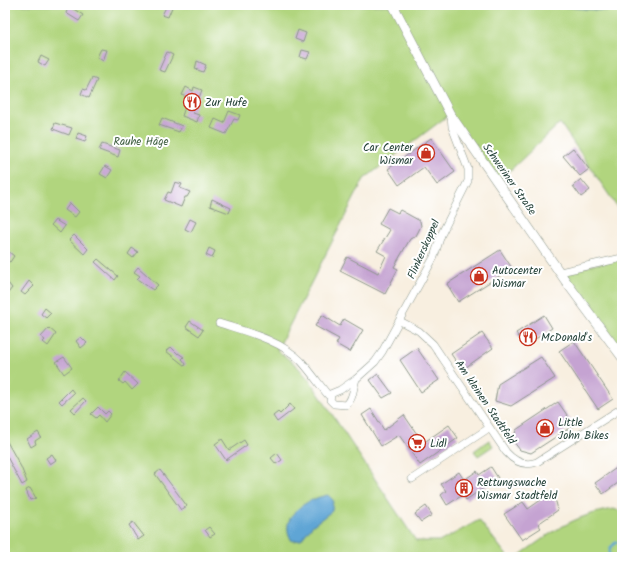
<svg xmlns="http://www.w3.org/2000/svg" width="627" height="562" viewBox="0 0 627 562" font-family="Kalam,sans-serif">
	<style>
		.green { fill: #b1d57e; stroke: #688959 }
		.water { fill: #5fa5d5; stroke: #3f7184 }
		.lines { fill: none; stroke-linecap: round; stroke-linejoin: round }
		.stream { stroke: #5fa5d5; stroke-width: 2 }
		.building { fill: #c5a3d2 }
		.minor-casing { stroke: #8c968a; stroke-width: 8 }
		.major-casing { stroke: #8c968a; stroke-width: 10 }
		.minor { stroke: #fff; stroke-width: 7 }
		.major { stroke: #fff; stroke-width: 9 }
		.labels { text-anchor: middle; stroke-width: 4; stroke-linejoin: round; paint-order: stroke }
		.poi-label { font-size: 11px; fill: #1f3d34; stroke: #fff; text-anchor: start }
		.park-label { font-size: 11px; fill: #446346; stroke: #fff }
		.street-label { font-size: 11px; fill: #1f3d34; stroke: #fff }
	</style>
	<rect width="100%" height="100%" fill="#fff"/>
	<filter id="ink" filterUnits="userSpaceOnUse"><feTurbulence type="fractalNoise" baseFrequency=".025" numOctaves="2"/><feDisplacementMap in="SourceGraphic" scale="8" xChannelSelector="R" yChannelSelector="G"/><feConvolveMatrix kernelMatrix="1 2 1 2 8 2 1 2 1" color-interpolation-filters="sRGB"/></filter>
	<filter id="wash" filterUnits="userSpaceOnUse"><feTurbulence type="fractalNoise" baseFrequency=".012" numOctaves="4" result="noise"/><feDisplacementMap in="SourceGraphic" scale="16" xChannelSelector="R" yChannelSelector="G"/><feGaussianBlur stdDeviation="0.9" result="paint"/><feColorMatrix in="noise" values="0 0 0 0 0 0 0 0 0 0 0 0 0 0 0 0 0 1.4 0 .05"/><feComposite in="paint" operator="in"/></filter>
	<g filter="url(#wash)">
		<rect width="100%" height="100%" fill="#f8efe0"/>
		<!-- green -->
		<path class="green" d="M5,5H547L607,11L616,5H622V214L560,123L497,183L450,114L364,179L277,350L297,366L310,381L416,541H441L479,520L508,557H5Z
			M622,258V359L562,272Z
			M489,440L493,446L478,456L474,451Z
			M613,509L622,511V557H517C551,533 571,516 613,509Z"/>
		<!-- water -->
		<path class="water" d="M547,5H616L607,11Z
			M328,495L333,500L332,511L312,526L301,540L292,541C276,517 308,498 328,495Z"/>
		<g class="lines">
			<!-- stream -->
			<path class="stream" d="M609,557L610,548L616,542L622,543"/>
		</g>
		<g id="blocks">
			<!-- building -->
			<path class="building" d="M167,5H173L168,17L162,15Z
				M69,6L83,15L79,21L66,13Z
				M298,30L306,33L303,42L295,39Z
				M101,49L107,50L103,61L97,57Z
				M302,50L310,52L307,59L300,57Z
				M167,52L173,55L165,72L159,70Z
				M41,56L49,60L45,66L38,62Z
				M197,61L206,65L203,72L195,69Z
				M92,78L97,80L89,98L81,94L83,89L86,90Z
				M186,87L193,91L194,87L202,90L193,113L199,115L197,122L182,116L188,98L182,95Z
				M229,111L240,115L238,120L234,119L226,134L211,128L215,119L224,123Z
				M162,118L182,126L179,132L159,125Z
				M55,123L72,128L69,135L53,129Z
				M78,133L87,136L85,142L76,139Z
				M431,138L455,172L437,185L424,167L399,185L388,169Z
				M102,144L120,150L118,157L99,150Z
				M573,148L589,169L580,176L563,156Z
				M105,166L112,170L107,178L100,174Z
				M581,179L590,190L581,197L573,186Z
				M175,182L182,184L180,188L190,192L187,197H185L181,207L164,200L168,192L171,193Z
				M212,199L231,208L229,213L210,206Z
				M70,203L79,212L75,217L65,210Z
				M388,208L398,213L400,210L420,221L421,226L416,236L410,239L394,267L398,269L385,294L340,271L347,257L378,273L386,256L377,251L390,230L379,224Z
				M190,219L196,222L191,232L185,229Z
				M55,220L65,226L60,233L51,225Z
				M74,235L88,249L84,254L69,240Z
				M132,248L138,252L133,258L128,254Z
				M209,248L215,251L212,258L206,255Z
				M500,250L512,268L458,302L447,284Z
				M9,252L14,256L10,262L5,259Z
				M98,259L118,276L115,280L95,262Z
				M138,267L158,285L153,290L137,279L140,276L134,272Z
				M29,281L34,286L25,295L21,292Z
				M8,283L12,288L5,297V287Z
				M45,308L51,313L46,318L41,314Z
				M322,315L340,326L344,319L363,330L350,352L336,344L339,339L315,326Z
				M544,315L552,328L525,346L516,333Z
				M190,321L203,330L199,336L186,327Z
				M49,328L56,334L48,346L43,342L45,340L41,337Z
				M482,333L493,348L462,370L451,354Z
				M81,337L87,343L81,348L76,341Z
				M574,341L613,399L598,409L559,351Z
				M171,347L178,354V353L184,357L182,359L186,364L185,366L166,351Z
				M417,348L439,380L421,392L400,360Z
				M64,357L72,368L64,374L56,362Z
				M541,357L555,378L511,406L495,401L498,384Z
				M125,372L138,384L132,390L125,382L123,384L119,381Z
				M378,374L392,393L383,398L370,380Z
				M71,389L74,393L62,404L59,401Z
				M83,398L86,401L75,413L71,409Z
				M558,402L574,425L531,453L520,450L513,441L516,430Z
				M290,404L294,409L277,422L273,416L278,412L280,414Z
				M98,407L105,414L108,411L111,414L105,422L99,415L96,418L91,414Z
				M371,409L384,430L404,415L423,443L449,425L458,438L420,465L399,435L381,446L362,415Z
				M38,432L41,437L35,441L36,444L31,447L27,439Z
				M5,438L21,467L27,482L22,485L5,453Z
				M222,439L229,450L244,440L247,445L226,460L215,444Z
				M277,453L282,460L276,464L271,458Z
				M52,454L56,460L50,464L46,458Z
				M622,464V480L603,494L595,483Z
				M491,467L498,478L466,500L463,495L447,505L441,495L446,491L441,484L459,472L464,480L477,471L479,475Z
				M160,470L187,506L181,510L155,474Z
				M30,488L36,498L30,500L26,490Z
				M548,495L556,502L558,510L538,524L541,528L522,540L504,514L523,502L528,509Z
				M426,506L432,515L421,522L415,514Z
				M133,522L144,536L138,540L129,525Z
				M209,527L215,534L210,537L205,530Z"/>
		</g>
	</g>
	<g filter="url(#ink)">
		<use href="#blocks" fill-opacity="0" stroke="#8c968a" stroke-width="1"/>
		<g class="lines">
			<!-- minor casing -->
			<g class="minor-casing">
				<path id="minor" d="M560,272L622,258
					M400,321L419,331L433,344L506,452C514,461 524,467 537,462L622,408
					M219,323C247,332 280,340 301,361C311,372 319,384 328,395L340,390L356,379L375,362L382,352L434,257L441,235L468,181V169L452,127L451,115
					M331,395L330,400L334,404L346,405C354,399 353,387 356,379
					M412,479L489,428"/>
			</g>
			<!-- major casing -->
			<g class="major-casing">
				<path id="major" d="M393,5L450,114L567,283L622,357"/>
			</g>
			<!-- minor -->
			<use href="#minor" class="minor"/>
			<!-- major -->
			<use href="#major" class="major"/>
		</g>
	</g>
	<!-- icons -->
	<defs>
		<g id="restaurant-ring" transform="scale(0.9)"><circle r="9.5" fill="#fff" stroke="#c8321e" stroke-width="1.5"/><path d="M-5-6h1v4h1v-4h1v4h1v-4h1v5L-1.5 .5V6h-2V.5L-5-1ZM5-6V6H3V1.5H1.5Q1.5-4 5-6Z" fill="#c8321e"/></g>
		<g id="shop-ring" transform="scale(0.9)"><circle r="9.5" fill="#fff" stroke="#c8321e" stroke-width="1.5"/><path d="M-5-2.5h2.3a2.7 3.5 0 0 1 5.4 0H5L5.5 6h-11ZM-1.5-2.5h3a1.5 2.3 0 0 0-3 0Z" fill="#c8321e"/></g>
		<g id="supermarket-ring" transform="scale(0.9)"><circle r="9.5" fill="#fff" stroke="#c8321e" stroke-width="1.5"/><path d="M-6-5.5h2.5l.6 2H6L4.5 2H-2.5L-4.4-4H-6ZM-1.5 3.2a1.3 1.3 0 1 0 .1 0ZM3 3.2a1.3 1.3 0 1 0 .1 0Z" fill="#c8321e"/></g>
		<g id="building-ring" transform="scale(0.9)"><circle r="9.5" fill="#fff" stroke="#c8321e" stroke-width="1.5"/><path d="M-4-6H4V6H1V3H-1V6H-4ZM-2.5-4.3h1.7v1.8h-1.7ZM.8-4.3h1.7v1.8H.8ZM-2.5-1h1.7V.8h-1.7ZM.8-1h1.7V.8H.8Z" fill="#c8321e"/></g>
	</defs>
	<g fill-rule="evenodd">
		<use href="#restaurant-ring" x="192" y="102"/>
		<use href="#shop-ring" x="426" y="153"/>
		<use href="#shop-ring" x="479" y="276"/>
		<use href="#restaurant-ring" x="528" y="337"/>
		<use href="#shop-ring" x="545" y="428"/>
		<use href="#supermarket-ring" x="417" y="443"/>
		<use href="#building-ring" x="464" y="488"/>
	</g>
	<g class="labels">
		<!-- poi labels -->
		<g class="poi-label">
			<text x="205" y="106">Zur Hufe</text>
			<text x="413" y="151" text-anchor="end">Car Center<tspan x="413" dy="13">Wismar</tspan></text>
			<text x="492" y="274">Autocenter<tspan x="492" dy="13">Wismar</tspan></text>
			<text x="541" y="341">McDonald's</text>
			<text x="558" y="426">Little<tspan x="558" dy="13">John Bikes</tspan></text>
			<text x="430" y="447">Lidl</text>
			<text x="477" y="486">Rettungswache<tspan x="477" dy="13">Wismar Stadtfeld</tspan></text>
		</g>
		<!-- park labels -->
		<g class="park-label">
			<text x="141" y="145">Rauhe Häge</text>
		</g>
		<!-- street labels -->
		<g class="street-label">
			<text transform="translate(510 179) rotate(55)" y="4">Schweriner Straße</text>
			<text transform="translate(423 249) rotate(-66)" y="4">Flinkerskoppel</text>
			<text transform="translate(486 402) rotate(56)" y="4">Am kleinen Stadtfeld</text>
		</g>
	</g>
	<!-- margin -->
	<rect width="627" height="562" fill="none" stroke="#fff" stroke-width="20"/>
</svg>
